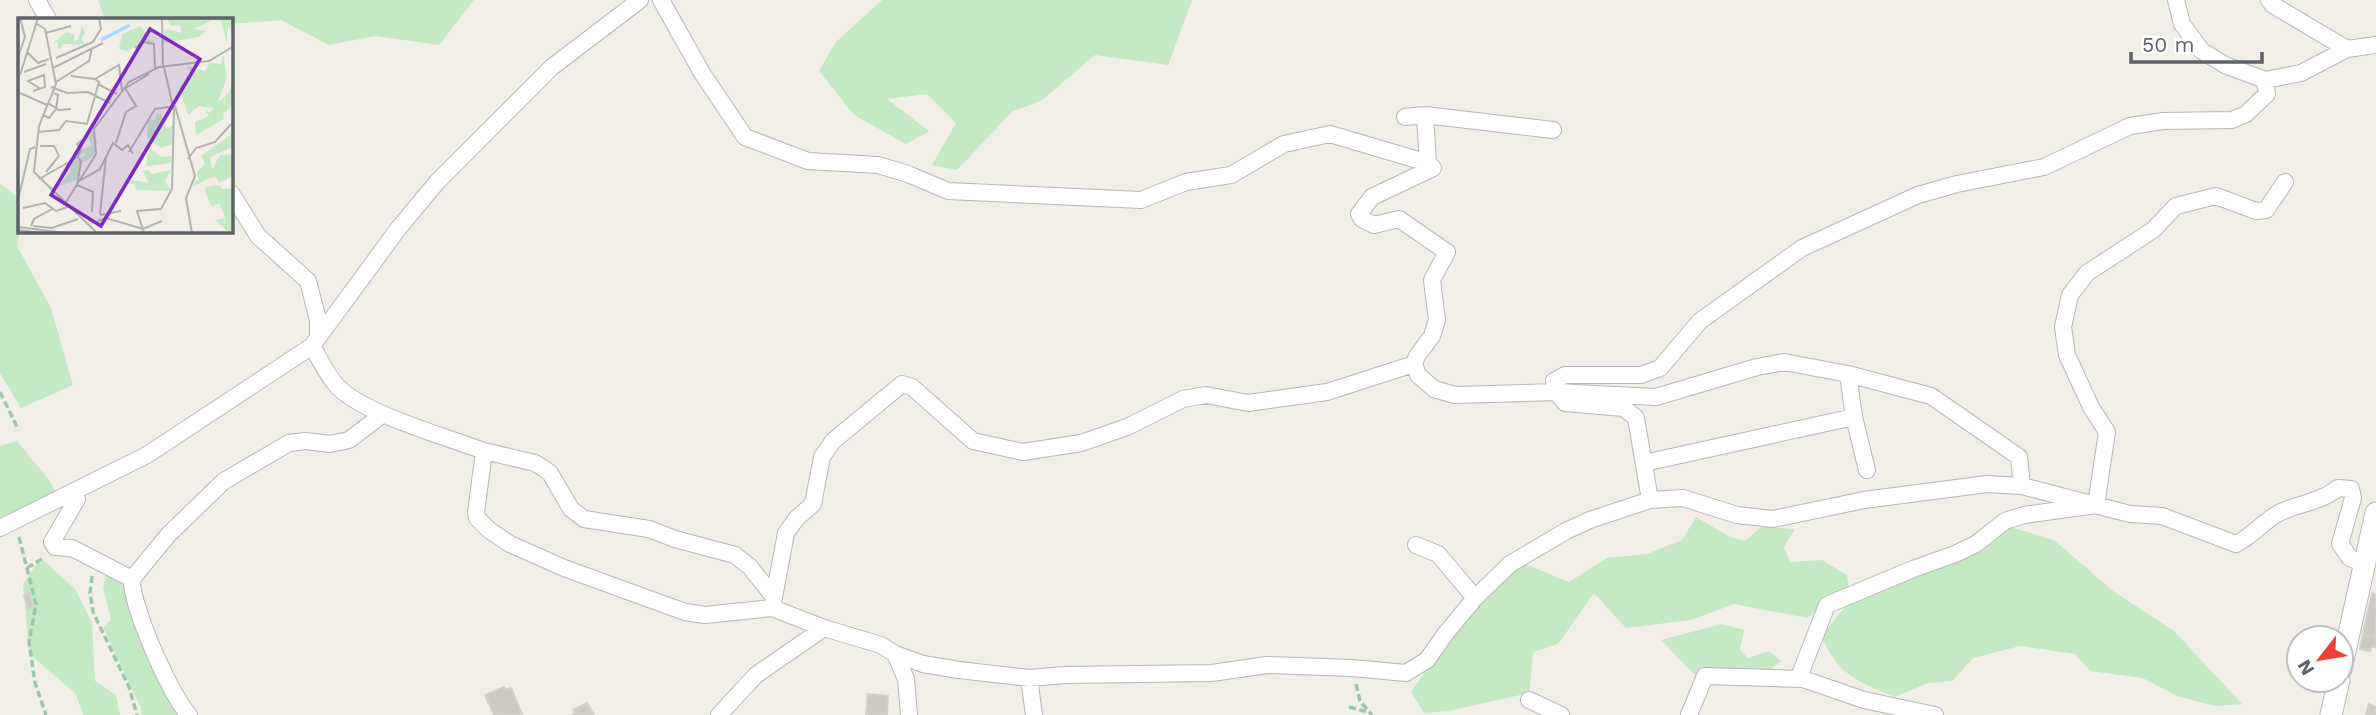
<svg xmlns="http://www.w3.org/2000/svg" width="2376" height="715" viewBox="0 0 2376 715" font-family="'Work Sans',sans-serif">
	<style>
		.green { fill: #c5e8c5 }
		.building { fill: #cccac5; stroke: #d6d1c6; stroke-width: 2 }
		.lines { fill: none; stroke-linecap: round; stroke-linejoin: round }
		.minor-casing { stroke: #b5b8bc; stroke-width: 18 }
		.secondary-casing { stroke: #b6babf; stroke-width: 23 }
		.path { stroke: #9cc7a9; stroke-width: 3.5; stroke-dasharray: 7 3.5; stroke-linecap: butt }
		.minor { stroke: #fff; stroke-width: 16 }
		.secondary { stroke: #fff; stroke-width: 21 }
		.inset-river { fill: none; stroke: #aadaff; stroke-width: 3.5 }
		.inset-road { fill: none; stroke: #b3b3b1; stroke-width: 2 }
		.view { fill: #7b2cbf; fill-opacity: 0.15; stroke: #7b2cbf; stroke-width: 3.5 }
		.inset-edge { fill: none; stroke: #5f6368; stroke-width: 3.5 }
	</style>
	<rect width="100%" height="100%" fill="#f1efe8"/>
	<!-- green -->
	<path class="green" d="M98,0H474L439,45L375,36L329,45L281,20L231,24V19H105Z
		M882,0H1192L1168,65L1095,55L1041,101L1013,111L957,170L932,165L956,123L927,94L887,99L929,131L906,144L854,115L819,71L836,42Z
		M0,184L19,198L20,231L17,246L51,308L73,385L21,408L0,373Z
		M17,441L50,481L57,495L0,522V446Z
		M1696,517L1730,537L1745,541L1761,527L1795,529L1784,547L1790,562L1822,560L1847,575L1849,591L1820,607L1808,618L1734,604L1691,620L1626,628L1594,593L1558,644L1533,652L1529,693L1448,711L1424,713L1411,692L1454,629L1522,563L1569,582L1607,558L1647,554L1682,540Z
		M2003,525L2054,540L2113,591L2174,631L2242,704L2214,706L2177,696L2143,678L2090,671L2075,654L2020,646L1973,658L1952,681L1928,683L1895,697C1856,681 1840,676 1821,636L1845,607L1904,572Z
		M41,558L75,589L92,623L95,681L116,695L120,715H83L76,694L29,654L23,584Z
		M108,568L128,580L185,715H142L141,708L103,627L111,620L103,587Z
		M1722,624L1744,630L1740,650L1748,658L1769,651L1781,661L1765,674L1697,677L1661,640Z"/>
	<!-- building -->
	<path class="building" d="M29,593L34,607L28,609L24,595Z
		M2372,593L2376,594V637L2363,634Z
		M2363,635L2376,638L2375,647L2372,646L2370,651L2360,649Z
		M504,687L505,690L511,688L522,714L494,715L485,695Z
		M868,694L888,696L887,715H866Z
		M587,703L594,715H572L575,713L573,710Z
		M2369,704L2376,707V715H2366Z"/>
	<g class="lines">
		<!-- minor casing -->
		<g class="minor-casing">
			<path id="minor" d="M37,0L48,19
				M640,0L552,67L437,182L398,229L312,346C320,359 327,376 338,387C364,414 447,437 484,451L476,513L477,518L489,530L510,544L564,568L685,612L705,615L772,608L824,628L881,645L895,654L923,664L959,670L1029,678L1065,675L1212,673L1267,665L1352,668L1406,673L1427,660L1446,633L1475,598L1510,564L1566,531L1590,520L1650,500L1683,498L1737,515L1773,519L1864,500L1987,484L2022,486L2130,514L2162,516L2236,544C2252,536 2262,523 2277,514C2297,503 2320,503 2338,488L2351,489L2353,498L2340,544L2350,558L2365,564
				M661,0L702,73L745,137L808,161L878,165L908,174L948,191L1141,200L1186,182L1231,175L1284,144L1330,134L1428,163
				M2176,0L2182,24L2202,51L2225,65L2265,80L2301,73L2347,49L2376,45
				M2269,0L2273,5L2347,49
				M1425,115L1428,163L1433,168L1372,197L1359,214L1362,219L1374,225L1399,219L1447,252L1432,280L1437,320L1432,336L1417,356L1414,364L1418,375L1434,389L1455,395L1556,392L1656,397L1757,367L1784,362L1848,374L1931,396L2019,457L2022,486
				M1405,117L1425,115L1553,130
				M231,193L258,236L308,281L318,320V336
				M1848,374L1854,417L1867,470
				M484,451L535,463L543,468L550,473L571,509L584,519L649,529L675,539L735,555L750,567L774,597
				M1644,463L1854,417
				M75,493L77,499L52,542L55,547L72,548L132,579
				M1650,500L1636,418L1624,408L1565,403L1556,392L1554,381L1565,375H1641L1660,368L1700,321L1802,248L1918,195L1957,184L2044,167L2130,126L2163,121L2232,120L2246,114L2267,94L2265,80
				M0,528L147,455L312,346
				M1416,545L1438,554L1475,598
				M772,608L786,533L797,518L813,504L822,457L833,441L902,384L912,387L973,441L1023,452L1081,443L1127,427L1183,399L1206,395L1248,403L1327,392L1414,364
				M895,654L906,679L909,715
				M1029,678L1034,715
				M1529,700L1561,715
				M189,715C170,694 131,606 132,579L169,534L224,481L289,443L306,441L330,444L349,440L383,414
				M719,715L756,675L824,628
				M1689,715L1705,676L1803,679
				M1935,715L1864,700L1803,679L1801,672L1827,605L1913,569L1955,554L1976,544L2005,521L2024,515L2096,505L2107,432L2091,407L2067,355L2063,327L2070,295L2087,273L2153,230L2176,206L2216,196L2256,211L2266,210L2285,182"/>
		</g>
		<!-- secondary casing -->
		<g class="secondary-casing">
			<path id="secondary" d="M2341,669L2376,513
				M2331,715L2339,680"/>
		</g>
		<!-- path -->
		<path class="path" d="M0,392L18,429
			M19,537L36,604L29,642L35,683L46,715
			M27,568L43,558
			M92,576L90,593L93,612L129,687L137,715
			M1356,684L1360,701L1372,715
			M1349,707L1368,712"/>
		<!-- minor -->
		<use href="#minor" class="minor"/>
		<!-- secondary -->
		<use href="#secondary" class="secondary"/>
	</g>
	<!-- overview -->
	<g transform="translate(18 18)">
		<rect width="215" height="215" fill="#f1efe8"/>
		<path d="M148,0H212L204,1L215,2V17L210,7L209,25L203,3L194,2L176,11L188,13L181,19L145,25L147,11L164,15L162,7L154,8ZM64,8L67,15L63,21L68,27L45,26L41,32L39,24L34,26L48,14L56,16V23L60,22ZM123,8L129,17L142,21L124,18L138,25L124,24L110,33L101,31L104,16ZM205,37L209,59L200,84L210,76L215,64V87L205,96L206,101L178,117L177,104L191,98L187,91L192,95L196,90L181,88L170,97L161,70L172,55L168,48L187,53L192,45L203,46ZM139,96H143L149,111L155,107V126L143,130L129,120L130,101L137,102ZM75,111L79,124L75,138L63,146L58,162L39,169L52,155L54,145L67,137V134L61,138L64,132L74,128L70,119ZM215,115V129L192,139L194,152L202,137L215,136V158L201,165L198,159L191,160L175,169L178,162L181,163L179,154L187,146L183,138ZM131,130L144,139L154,138L153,145L128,148ZM130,152L134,156L153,152L147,163L153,173L118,172L117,166H110L113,162L131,165L125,153ZM201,167L204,171L215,170V212L211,215L197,202L207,200L201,185L194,189L187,174L188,169Z" fill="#c5e8c5"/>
		<path class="inset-river" d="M83,22L112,7"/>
		<path class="inset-road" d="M144,0L145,49M19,6L27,11L38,66L21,108L16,154L78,214M28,15L53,8M75,24L83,11L81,0M117,30L125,24L136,26L137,51M9,34L20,45L31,41M0,39L7,19L2,0M38,40L75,24M35,50L85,25M6,54L28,46M2,57L20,0M53,58L77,61L101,47L104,73M38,64L71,43L74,30M80,66L99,76M33,69L49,75L70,74L92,85M108,70L131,56M15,73L27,69L26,57L10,63L21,70M2,75L29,87M30,85L41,92L53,91M25,97L31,100L38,91L40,77L36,75M20,114L41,112L48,103L69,106L81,64L77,61M98,125L108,94L118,88L107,70M22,128H36L41,138L28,154M111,134L137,91L157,88L177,158L168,180L174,215M59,139L63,132L59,126L69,119M170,141L178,130L197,124L216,103M21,161L60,139L63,144L59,167L75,174L74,194M63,162L82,151L95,125L104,132L110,127L115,136M0,182L12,131L17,129M48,184L78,136L76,111L111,64L141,49L191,43L216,28M5,190L27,185L38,193L50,189M82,196L88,139M82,197L103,193M80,203L88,200L125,211L144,203M13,208L16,201L34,191M15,208L34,210L60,201M0,209L48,215M0,212L23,215M126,215L119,193L143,191L154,171L156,93L146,49"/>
		<path class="view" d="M132,11L182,41L83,208L33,177Z"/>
		<rect width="215" height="215" class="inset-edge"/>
	</g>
	<!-- north arrow -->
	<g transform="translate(2320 659) rotate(239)"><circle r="33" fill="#ffffff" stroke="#bfc1c3" stroke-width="2"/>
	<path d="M0-5L12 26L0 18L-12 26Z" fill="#ea4335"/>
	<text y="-10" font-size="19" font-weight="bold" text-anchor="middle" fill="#5f6368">N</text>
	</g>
	<!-- scale -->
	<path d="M2131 52v10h131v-10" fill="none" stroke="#5f6368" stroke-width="3.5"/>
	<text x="2142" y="52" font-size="21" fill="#5f6368" stroke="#ffffff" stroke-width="5" paint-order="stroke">50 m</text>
</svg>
